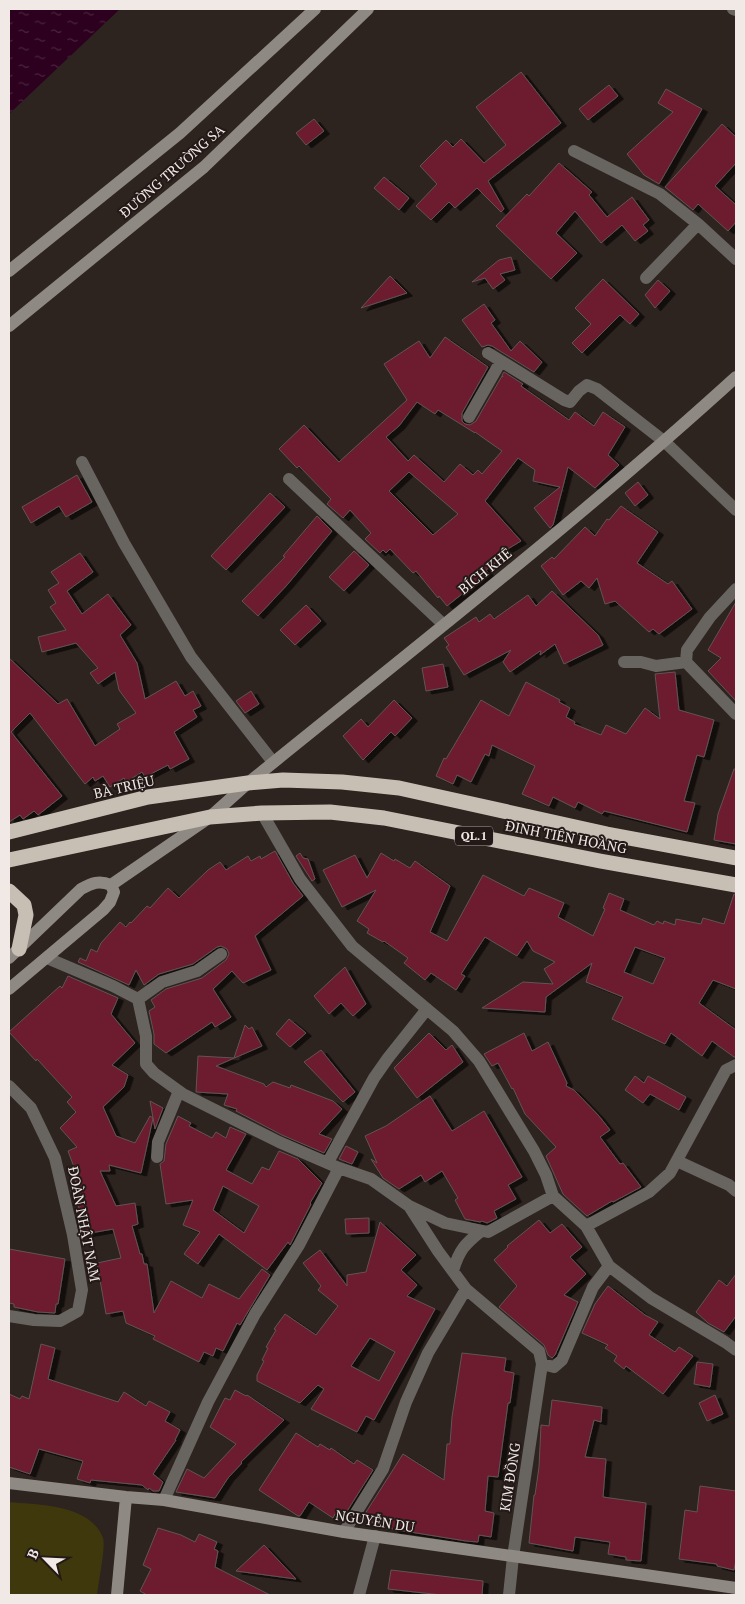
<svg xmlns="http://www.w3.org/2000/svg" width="745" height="1604" viewBox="0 0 745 1604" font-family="'PT Serif',serif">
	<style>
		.garden { fill: #40380d }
		.water { fill: url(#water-ripples) }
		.building { fill: #6c1b2d; stroke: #615455; fill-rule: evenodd; filter: url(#shadow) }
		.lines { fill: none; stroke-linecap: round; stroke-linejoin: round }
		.street { stroke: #686561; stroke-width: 12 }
		.secondary { stroke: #8f8983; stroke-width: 12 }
		.highway { stroke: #c7beb4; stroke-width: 15 }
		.labels { text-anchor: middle; stroke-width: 4; stroke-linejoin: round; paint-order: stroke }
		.shield { fill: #231916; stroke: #b2aba8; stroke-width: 1 }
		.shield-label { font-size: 12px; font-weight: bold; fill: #f0e9e6 }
		.street-label { font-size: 14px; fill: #f0e9e6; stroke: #231916 }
	</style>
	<defs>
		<pattern id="water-ripples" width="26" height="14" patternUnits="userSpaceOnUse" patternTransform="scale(1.25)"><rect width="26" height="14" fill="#2c001e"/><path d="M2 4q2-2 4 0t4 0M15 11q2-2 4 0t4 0" fill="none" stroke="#4b253f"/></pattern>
		<filter id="shadow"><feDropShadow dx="5.5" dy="3" stdDeviation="0" flood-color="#0009"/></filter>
	</defs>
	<rect width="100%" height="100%" fill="#2d231f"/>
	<!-- garden -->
	<path class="garden" d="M9,1502C39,1505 90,1504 103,1538C106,1546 98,1585 97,1595H9Z"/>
	<!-- water -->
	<path class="water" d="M9,9H120L9,114Z"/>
	<!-- building -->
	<path class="building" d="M521,72L561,123L488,181L504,209L501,212L477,188L455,208L449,202L431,220L416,206L437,184L420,166L446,140L453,147L461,139L484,163L506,145L476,107Z
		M609,85L618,96L588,120L579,109Z
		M666,89L702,109L659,184L644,175L627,154L673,112L658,103Z
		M314,119L324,131L306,145L296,133Z
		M722,124L736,137V163L715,186L736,205V222L728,231L698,204L693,210L665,187Z
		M559,163L592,192L589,195L607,217L632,197L649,220L643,225L648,231L635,241L622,225L601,243L575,211L556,233L577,253L551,279L496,226L527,194L529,196Z
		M384,177L409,198L399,210L374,188Z
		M511,257L515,270L500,274L505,280L493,289L485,278L472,282L499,260Z
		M390,276L407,293L361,308Z
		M603,279L639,314L630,324L620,315L582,353L572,343L591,324L575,308Z
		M658,280L670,291L655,308L645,295Z
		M484,304L495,320L491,323L511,351L520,341L542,362L534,372L492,346L488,345L482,347L462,320Z
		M445,337L488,367L462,413V421L465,424L470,425L476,421L502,376L503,377L502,375L504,372L523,384L521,386L569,420L575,412L594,426L603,412L625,427L608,455L619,465L595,488L568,467L553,525L550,528L534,508L560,487L533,481L535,470L518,458L485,501L521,541L506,550L508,553L486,570L488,573L447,606L439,596L438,598L416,571L413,573L390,549L386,553L383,550L380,553L365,539L371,533L350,510L343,518L327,504L331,499L299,466L297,468L279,449L304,425L339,462L407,400L384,364L419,341L430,358ZM417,402L435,414L438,410L475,433V432L502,451L482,474L478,470L473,475L460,464L444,482L414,455L408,461L386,437L399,426ZM409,472L458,514L433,535L389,491Z
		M77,475L92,502L66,517L59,506L31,523L22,507Z
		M638,482L648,495L635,506L625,493Z
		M270,493L285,507L226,570L211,556Z
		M621,506L658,532L637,563L668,584L672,581L692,609L659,634L653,629L649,632L615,601L605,604L597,578L589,588L581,581L563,595L541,566L552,557L554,559L585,527L595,536L607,519L609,520Z
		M317,516L332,531L287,585L258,616L242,601L285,557L283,556Z
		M354,551L369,565L344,591L329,577Z
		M80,553L93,572L67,591L82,614L108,594L131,625L120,635L137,663L145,699L176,681L185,696L193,691L201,706L193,710L197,717L174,732L189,759L170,769L168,765L145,777L142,772L126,782L124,778L110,787L103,776L95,781L93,777L85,784L30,713L11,732L62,796L38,815L34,811L23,819L20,815L9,822V658L58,704L67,699L95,746L120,729L117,724L136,713L119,690L115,672L98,684L90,673L98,668L76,643L42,652L38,637L66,630L50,607L56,603L48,590L59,583L51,572Z
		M552,591L598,635L603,645L601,646L564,664L555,644L540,655L541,651H540L510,672L503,662L511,650L464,675L446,647L449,645L444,638L476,617L479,622L490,614L494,619L528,595L536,606Z
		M736,602V701L708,671L721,658L708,650Z
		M306,605L321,621L295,645L280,630Z
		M443,664L448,687L426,691L422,668Z
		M675,672L679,710L714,720L704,757L697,755L684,801L695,803L687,832L604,811L602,814L578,802L575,808L553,797L549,806L522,794L535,766L492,745L489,756L485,754L471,782L457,775L453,784L436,776L444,758L446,759L481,700L509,716L526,682L560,700L559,702L570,708L566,717L575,722L574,724L601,735L606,725L626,734L645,708L660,719L655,674Z
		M251,691L259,704L245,713L236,701Z
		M394,700L412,718L395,736L391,732L363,760L343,736L361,719L368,727Z
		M734,769H736V844L714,840L718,814Z
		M275,851L293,883L303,896L255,936L271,970L243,983L232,971L213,989L231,1017L215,1027L212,1022L166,1053L154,1044V1034L149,1011L155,1007L151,1000L166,989L202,978L226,960L229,954L227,949L221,946L217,947L193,964L159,974L144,985L136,970L129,985L78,962L80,958L86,961L91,949L97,952L101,943L120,922L126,927L130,922L131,923L147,906L150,908L168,888L179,898L208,870L220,862L226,870L248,856L251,861L260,856L261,859Z
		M300,853L303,858L308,859L315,879L312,881L296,856Z
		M381,853L394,861L395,859L410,868L415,861L450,886L430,932L447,941L483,875L524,896L529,888L564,903L558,917L593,936L605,909L603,908L609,893L624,899L620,910L654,925L657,921L663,924L664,921L675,925L676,919L701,924L703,918L724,924L734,894L736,895V989L713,980L699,1003L736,1030V1057H734L712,1041L702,1056L671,1033L665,1044L612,1019L623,997L586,982L592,963L546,997L545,1012L482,1008L523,982L553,984L544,969L555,962L533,951L527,941L517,956L485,937L461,974L465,976L456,990L431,973L425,980L404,963L408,958L384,941L383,942L367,933L369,929L357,921L376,890L342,907L323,870L355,855L367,878ZM635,947L665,958L653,984L624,972Z
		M345,967L366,1004L353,1016L341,1003L329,1014L314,996Z
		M68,976L118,998L111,1014L135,1043L112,1065L128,1075L124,1087L103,1107L116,1136L135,1143L150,1116L153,1118L141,1173L109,1165L110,1171H100L116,1206L135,1203L138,1224L132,1226L140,1254H142L144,1264H147L154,1313L171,1281L202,1298L209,1284L239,1299L262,1269L270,1275L240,1325L237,1323L223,1351L216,1348L213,1356L204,1352L199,1362L153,1339L155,1336L126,1323L123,1311L106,1314L97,1263L121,1258L113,1229L85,1234L81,1212L71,1191V1189L77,1186L71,1168L74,1167L68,1151L77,1147L60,1128L76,1112L67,1102L72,1097L37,1059L36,1061L9,1032L60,986L62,988Z
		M289,1019L306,1033L290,1047L276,1034Z
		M245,1025L249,1029L252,1027L262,1046L216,1066L264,1084L266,1087L273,1082L290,1088L291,1085L333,1101L342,1109L319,1134L332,1139L324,1153L282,1135L236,1111L237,1109L224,1105L228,1094L196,1092L198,1056L234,1058Z
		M429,1033L446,1050L452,1045L463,1062L417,1098L394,1068Z
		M524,1033L532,1051L548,1042L567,1083L566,1086L574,1090L599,1116L610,1130L600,1137L620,1164L623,1163L641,1187L613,1202L612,1201L587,1216L563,1194L546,1156L556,1147L525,1114L513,1088L512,1089L498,1063L492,1066L484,1054Z
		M321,1050L355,1092L343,1102L304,1062Z
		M635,1076L644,1083L648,1076L686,1097L679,1110L650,1094L643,1103L625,1090Z
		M430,1096L452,1131L484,1111L522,1177L508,1185L516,1199L494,1211L497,1218L487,1223L482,1221L480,1222L465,1219L455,1200L458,1198L442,1171L425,1182L421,1175L399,1189L383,1178L371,1159L377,1163L365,1136L386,1126Z
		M150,1101L163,1108L155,1129Z
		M178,1116L191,1123L189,1126L212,1138L216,1132L226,1138L230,1127L246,1134L226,1170L252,1184L262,1167L269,1170L279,1151L298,1159L322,1183L310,1203L311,1204L292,1241L290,1245L288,1242L267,1270L219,1234L198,1264L184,1254L200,1232L183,1225L193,1200L166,1204L160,1164L164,1161L166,1144ZM223,1186L259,1206L244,1233L213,1210Z
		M346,1146L358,1152L352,1164L339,1159Z
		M369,1218V1233L346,1234L345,1219Z
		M539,1220L550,1233L562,1224L582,1247L570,1257L586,1274L564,1295L578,1302L555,1355L552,1358L548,1355L544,1345L499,1307L517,1286L494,1260L508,1247L507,1246Z
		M380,1222L416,1255L401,1270L417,1285L407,1296L435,1309L374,1420L366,1416L357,1432L311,1409L324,1389L318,1385L300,1403L257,1381V1375L264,1361L262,1360L268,1348L266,1347L276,1330L274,1329L285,1314L316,1335L338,1306L318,1290L321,1286L303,1263L320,1250L347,1286V1275L366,1272ZM370,1338L395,1352L379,1381L351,1366Z
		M9,1249L65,1259L58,1304H56L55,1313L38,1312L14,1307V1304L9,1303Z
		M736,1274V1316L724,1332L708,1323L696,1312L719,1280L727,1286Z
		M608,1286L645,1315L658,1322L649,1335L675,1352L679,1347L693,1356L663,1394L626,1366L624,1369L614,1361L617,1356L605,1348L608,1345L582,1333L595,1304Z
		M41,1344L55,1348L48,1379L118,1402L124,1392L146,1406L149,1401L170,1412L165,1421L180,1430L175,1440H176L153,1474L163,1482L159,1491H153L149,1488L148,1490L142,1485L91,1480L90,1483L77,1479L83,1461L39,1449L30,1474L9,1467V1394L20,1399L22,1396L29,1399Z
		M462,1353L506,1358L504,1371L514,1373L510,1403H508L498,1477L488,1476L485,1511L494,1513L491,1537L479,1535L478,1542L466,1541L398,1530L396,1531L378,1520L375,1524L363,1517L403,1454L444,1480L447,1444H450L452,1417Z
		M697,1362L713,1364L710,1387L694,1384Z
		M235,1390L246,1396L247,1395L284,1420L241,1462L242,1463L228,1478L215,1498L176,1492L187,1469L204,1478L236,1444L210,1427L225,1398L230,1400Z
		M715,1395L723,1414L707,1421L699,1403Z
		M552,1400L602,1407L601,1422L594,1420L585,1457L606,1459L603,1497L646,1503L641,1561L626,1560V1557L608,1554L610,1542L575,1537L573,1551L529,1543L534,1495H535L539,1467L541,1425L549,1426Z
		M296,1433L318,1447L320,1444L330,1450L331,1448L354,1464L357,1460L373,1470L342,1519L335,1514L333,1518L309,1502L300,1516H298L259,1490Z
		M700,1486L736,1491V1560L734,1570L717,1566V1564L679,1559L685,1510L697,1512Z
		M158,1528L181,1535L195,1542L199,1534L217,1542L214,1549L218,1551L215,1567L270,1595H147L140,1591L151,1569L143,1565Z
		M264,1545L296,1579L236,1571Z
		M391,1570L483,1581L482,1595H442L388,1589Z"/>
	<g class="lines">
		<!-- street -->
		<path class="street" d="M733,9L736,10
			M574,151L660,194L698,224L736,259
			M646,278L698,224
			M488,353L564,400L570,402L579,391L587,385L597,389L665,442L736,510
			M469,417L501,361
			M82,462L124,543L191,657L273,762
			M289,479L443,624
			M736,589L710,617L687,650L686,662L736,714
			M624,662H641L656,666L686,662
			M262,813L300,879L352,946L453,1031L479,1061L534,1151L546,1175L553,1196L586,1226L609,1266L651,1298L725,1342L736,1350
			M47,958L113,986L138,999L146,1036V1064L154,1073L183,1094L279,1142L339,1168L371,1179L409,1206L438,1251L466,1289L539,1351L542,1364L513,1557L509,1595
			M138,999L162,982L197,971L221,954
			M9,1086L31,1108L55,1158L73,1235L82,1290L78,1311L60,1321L34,1320L9,1316
			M157,1157L158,1142L179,1091
			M677,1161L729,1185L736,1191
			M328,1162L374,1078L388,1058L427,1009
			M409,1206L445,1223L488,1232L553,1196
			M586,1226L649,1192L670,1173L726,1070L736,1065
			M453,1271C459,1250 465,1244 481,1231
			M542,1364L554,1367L562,1360L593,1287L609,1266
			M164,1500L208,1402L255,1314L299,1245L339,1168
			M344,1532L383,1469L406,1402L428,1353L466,1289
			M359,1595L375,1536"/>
		<!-- secondary -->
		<path class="secondary" d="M9,271L180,133L315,9
			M9,326L204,167L368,9
			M111,885L210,817L248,783C412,650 580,519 736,377
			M9,958L81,889C92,883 99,880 111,885L114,892L110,902L103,910L9,989
			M9,1483L126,1497L164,1500L344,1532L736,1588
			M117,1595L126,1497"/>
		<!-- highway -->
		<path class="highway" d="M9,832L148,797L248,783L283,780L342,782L399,788L607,834L736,858
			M9,860L210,817L262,813L330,812L384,818L600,861L736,885
			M9,891L24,905L26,915L19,949"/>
	</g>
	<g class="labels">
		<!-- shield labels -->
		<rect class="shield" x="455" y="826.5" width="38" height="19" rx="4"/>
		<g class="shield-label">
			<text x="474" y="840">QL.1</text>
		</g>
		<!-- street labels -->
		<g class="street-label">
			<text transform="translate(172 171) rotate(-41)" y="5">ĐƯỜNG TRƯỜNG SA</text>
			<text transform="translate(485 571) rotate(-39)" y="5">BÍCH KHÊ</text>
			<text transform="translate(124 787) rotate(-13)" y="5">BÀ TRIỆU</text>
			<text transform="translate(566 837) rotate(11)" y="5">ĐINH TIÊN HOÀNG</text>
			<text transform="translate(84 1224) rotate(79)" y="5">ĐOÀN NHẬT NAM</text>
			<text transform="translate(510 1477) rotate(-81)" y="5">KIM ĐỒNG</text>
			<text transform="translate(375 1521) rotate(9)" y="5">NGUYỄN DU</text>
		</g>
	</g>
	<!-- border -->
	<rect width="745" height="1604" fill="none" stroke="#f0e9e6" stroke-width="20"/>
	<!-- north arrow -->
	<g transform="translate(45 1559) rotate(294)" stroke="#231916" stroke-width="4" paint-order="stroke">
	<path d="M0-4L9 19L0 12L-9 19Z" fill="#f0e9e6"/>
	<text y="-8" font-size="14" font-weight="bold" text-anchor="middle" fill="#f0e9e6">B</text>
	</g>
</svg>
